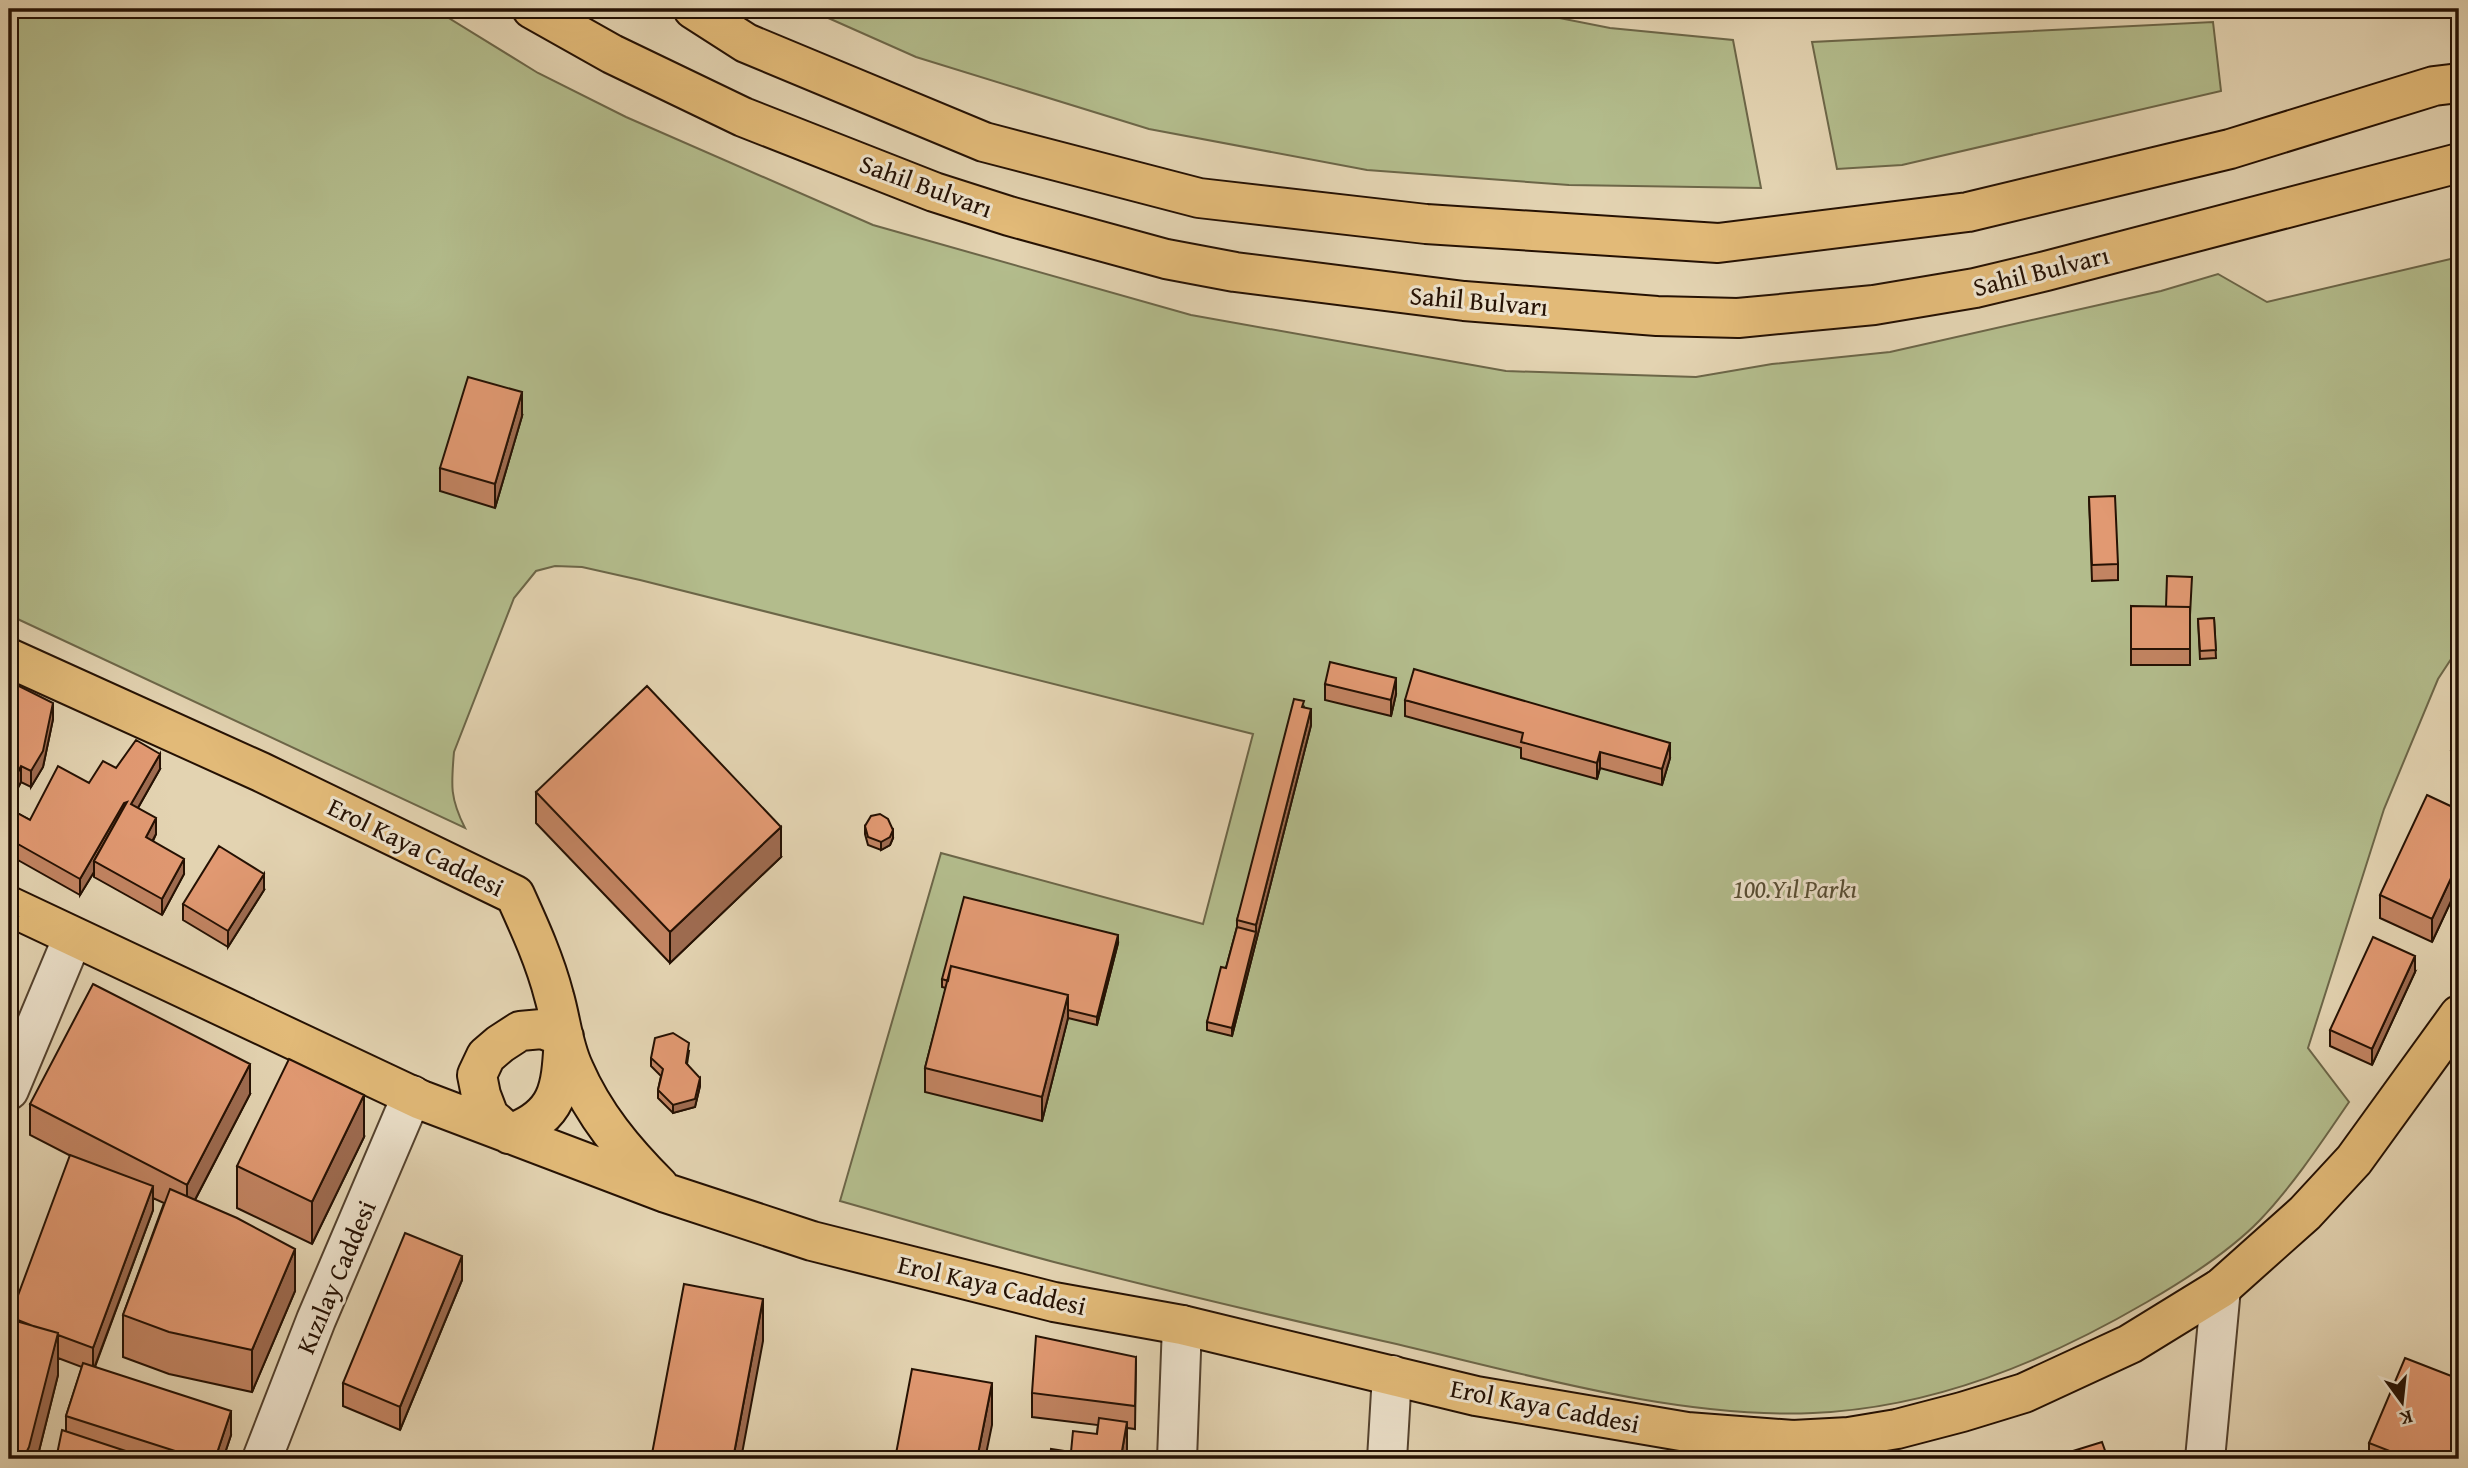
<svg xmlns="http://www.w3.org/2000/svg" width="2468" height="1468" viewBox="0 0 2468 1468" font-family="'Gentium Book Plus',serif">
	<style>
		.park { fill: #b3bc8c; stroke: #6c6648; stroke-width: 2 }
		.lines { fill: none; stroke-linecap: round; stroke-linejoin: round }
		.minor-casing { stroke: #54422e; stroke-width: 42 }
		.major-casing { stroke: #251103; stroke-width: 42 }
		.highway-casing { stroke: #251103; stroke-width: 42 }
		.minor { stroke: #ede2cc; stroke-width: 38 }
		.major { stroke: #e2ba78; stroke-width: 38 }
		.highway { stroke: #e2ba78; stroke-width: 38 }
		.wall { fill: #c28462; stroke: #251103; stroke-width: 2 }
		.shaded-wall { fill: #9e6b50; stroke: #251103; stroke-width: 2 }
		.building { fill: #e19972; stroke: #251103; stroke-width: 2 }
		.labels { text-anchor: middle; stroke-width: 6; stroke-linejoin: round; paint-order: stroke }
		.street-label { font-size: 26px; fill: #251103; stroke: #ede2cc }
		.park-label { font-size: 26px; font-style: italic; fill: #574d33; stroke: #ede2cc }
	</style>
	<rect width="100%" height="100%" fill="#e3d3b1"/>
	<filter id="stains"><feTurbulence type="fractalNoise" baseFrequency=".00286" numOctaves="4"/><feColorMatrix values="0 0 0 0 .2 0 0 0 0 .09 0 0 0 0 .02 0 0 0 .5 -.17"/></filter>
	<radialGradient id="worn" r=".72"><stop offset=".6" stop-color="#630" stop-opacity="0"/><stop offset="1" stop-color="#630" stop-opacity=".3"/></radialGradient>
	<!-- park -->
	<path class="park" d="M9,9H434L538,73L626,117L873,225L1191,315L1506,371L1696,377L1772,364L1890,352L2161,291L2218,274L2267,302L2459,257V647L2438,679L2384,809L2308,1048L2349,1102C2321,1143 2294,1184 2260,1220C2229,1252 2185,1280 2147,1302C2044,1362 1933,1408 1813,1413C1674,1419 1519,1372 1383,1341C1273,1316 1163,1290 1054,1262C982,1243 911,1221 840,1201L941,853L1203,924L1253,734L640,580L582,567L555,566L536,571L514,598L454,752C451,786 450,798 465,828L9,615Z
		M808,9H1514L1610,28L1733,40L1761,188L1569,185L1367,170L1149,129L916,57Z
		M2213,22L2221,91L1902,165L1837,169L1812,42Z"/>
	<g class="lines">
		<!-- minor casing -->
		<g class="minor-casing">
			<path id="minor" d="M9,1090L73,937
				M262,1459L316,1320L412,1095
				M1177,1459L1182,1325
				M1387,1459L1392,1375
				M2205,1459L2221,1288"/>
		</g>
		<!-- major casing -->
		<g class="major-casing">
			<path id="major" d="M9,658L261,772L515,895C530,928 545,961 554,996C561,1020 563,1046 574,1069C594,1115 624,1151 659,1186
				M9,906L421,1100L666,1193L812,1241L1054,1302L1182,1325L1476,1396L1687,1432L1793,1440L1849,1437L1897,1429L1962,1412L2024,1393L2130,1344L2221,1288L2305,1213L2354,1160L2459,1015
				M542,1029L564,1037C561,1086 561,1116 509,1134L489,1116L481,1095L477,1075L486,1056L500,1044L520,1031Z"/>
		</g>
		<!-- highway casing -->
		<g class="highway-casing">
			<path id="highway" d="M532,9L612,54L743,117L934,192L1009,216L1166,259L1235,272L1464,301L1657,316L1738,318L1874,305L1975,288L2046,271L2459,163
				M693,9L746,43L984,142L1199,198L1426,224L1718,243L1968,212L2230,149L2434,86L2459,83"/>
		</g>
		<!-- minor -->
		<use href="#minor" class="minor"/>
		<!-- major -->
		<use href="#major" class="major"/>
		<!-- highway -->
		<use href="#highway" class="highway"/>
	</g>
	<!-- wall -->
	<path class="wall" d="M522,416L495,508L440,491V468Z
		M2089,497L2118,564V580L2092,581Z
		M2131,606L2190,623V665H2131Z
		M2214,618L2216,658L2200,659L2198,619Z
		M9,681L53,719L43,767L31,787L21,782L10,802L15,812L30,820L116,768L160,769L138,808L156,834L153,841L184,874L162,915L94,877V872L80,895L9,855Z
		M1325,684L1396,694L1391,716L1325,700Z
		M1405,700L1670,758L1662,785L1600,768L1597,779L1521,758V748L1405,716Z
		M1304,707L1311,725L1232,1036L1207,1030V1022L1226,968L1237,927V920Z
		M2459,732V777L2451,773V750Z
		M536,792L781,857L670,963L536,823Z
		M2459,810V884L2432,942L2380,918V895Z
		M865,826L893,838L890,845L881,850L868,845L865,834Z
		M264,890L228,947L183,920V904Z
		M1118,943L1097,1025L1068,1018L1042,1121L925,1092V1068L946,988L942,987V979Z
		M2415,972L2372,1065L2330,1046V1030Z
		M689,1051L687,1064L700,1086L695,1107L673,1113L658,1098V1090L661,1076L651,1066V1058Z
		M250,1094L195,1200L295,1291L252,1392L169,1374L123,1357V1315L164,1203L153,1198V1210L95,1367L231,1435L223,1459H56L66,1432V1416L82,1367L58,1358V1375L37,1459H9L10,1317L73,1157L30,1135V1104Z
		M364,1137L312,1244L237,1208V1166Z
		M462,1280L400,1430L343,1406V1383Z
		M1136,1357L1135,1429L1127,1428V1451L1130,1459L1071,1452L1097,1434L1098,1425L1032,1417V1393Z
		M2369,1443L2459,1459H2369Z"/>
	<!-- shaded-wall -->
	<path class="shaded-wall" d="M522,392V416L495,508V484Z
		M1396,678V694L1391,716V700Z
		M53,703V719L43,767L31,787V771Z
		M1311,709V725L1232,1036V1028L1256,932V925Z
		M1670,743V758L1662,785V769Z
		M1600,752V768L1597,779V763Z
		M160,754V769L131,820V804Z
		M21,766V782L9,805V789Z
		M127,802L94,861V872L80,895V879L124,803Z
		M156,818V834L146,853V837Z
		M781,827V857L670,963V932Z
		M893,830V838L890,845L881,850V842Z
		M184,859V874L162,915V899Z
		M2459,861V884L2432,942V919Z
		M264,874V890L228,947V931Z
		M18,917V960L9,987V945Z
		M1118,935V943L1097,1025V1017Z
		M2415,956V972L2372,1065V1049Z
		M1068,995V1018L1042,1121V1097Z
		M250,1064V1094L187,1215V1185Z
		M700,1078V1086L695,1107L673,1113V1105Z
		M364,1095V1137L312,1244V1202Z
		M153,1186V1210L93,1371V1348Z
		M295,1249V1291L252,1392V1350Z
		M462,1256V1280L400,1430V1407Z
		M763,1299V1341L741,1459H733Z
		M58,1333V1375L37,1459H23Z
		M992,1383V1425L985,1459H977Z
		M231,1411V1435L223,1459H215Z
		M1127,1422V1459L1122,1451Z"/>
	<!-- building -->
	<path class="building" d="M468,377L522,392L495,484L440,468Z
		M2115,496L2118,564L2092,565L2089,497Z
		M2167,576L2192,577L2190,615V607H2166Z
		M2131,606L2190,607V649H2131Z
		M2214,618L2216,650L2200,651L2198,619Z
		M1330,662L1396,678L1391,700L1325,684Z
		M1414,669L1670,743L1662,769L1600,752L1597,763L1521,742L1523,733L1405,700Z
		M9,681L53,703L43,751L31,771L21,766L9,789Z
		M647,686L781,827L670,932L536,792Z
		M1294,699L1304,701L1302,707L1311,709L1256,925L1237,920Z
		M2459,732V754L2451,750Z
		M136,740L160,754L131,804L156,818L146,837L184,859L162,899L94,861L127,802L124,803L80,879L9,839V801L15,804L12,810L30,820L58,766L89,783L103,761L116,768Z
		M2427,795L2459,810V861L2432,919L2380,895Z
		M880,814L888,819L893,830L890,837L881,842L868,837L865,826L871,816Z
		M219,846L264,874L228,931L183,904Z
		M964,897L1118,935L1097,1017L1068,1010V995L951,966L948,981L942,979Z
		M9,914L18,917L9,945Z
		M1237,927L1256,932L1232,1028L1207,1022L1221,967L1226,968Z
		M2373,937L2415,956L2372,1049L2330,1030Z
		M951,966L1068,995L1042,1097L925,1068Z
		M93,984L250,1064L187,1185L30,1104Z
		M673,1033L689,1043L686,1063L700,1078L695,1099L673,1105L658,1090L663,1069L651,1058L655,1038Z
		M289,1059L364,1095L312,1202L237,1166Z
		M70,1155L153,1186L93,1348L58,1335V1333L33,1326L10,1317Z
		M170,1189L237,1218L295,1249L252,1350L169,1332L123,1315Z
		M405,1233L462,1256L400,1407L343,1383Z
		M684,1284L763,1299L733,1459H651Z
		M9,1319L58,1333L29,1447L23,1459H9Z
		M1036,1336L1136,1357L1135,1406L1032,1393Z
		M2405,1358L2459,1379V1459H2410L2369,1443Z
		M83,1363L231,1411L215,1459H200L66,1416Z
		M912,1369L992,1383L977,1459H895Z
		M1099,1418L1127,1422L1122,1451L1130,1452L1129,1459H1050L1051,1449L1071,1452L1073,1431L1097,1434Z
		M62,1430L150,1459H56Z
		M2102,1442L2108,1459H2047Z"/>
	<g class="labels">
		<!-- street labels -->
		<g class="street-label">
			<text transform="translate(926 186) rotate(20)" y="9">Sahil Bulvarı</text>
			<text transform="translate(2041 271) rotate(-14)" y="9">Sahil Bulvarı</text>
			<text transform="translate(1479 301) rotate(5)" y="9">Sahil Bulvarı</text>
			<text transform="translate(416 847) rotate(26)" y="9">Erol Kaya Caddesi</text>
			<text transform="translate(336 1277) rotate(-67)" y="9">Kızılay Caddesi</text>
			<text transform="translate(992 1285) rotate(13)" y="9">Erol Kaya Caddesi</text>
			<text transform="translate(1545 1406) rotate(11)" y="9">Erol Kaya Caddesi</text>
		</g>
		<!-- park labels -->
		<g class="park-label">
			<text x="1795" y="898">100.Yıl Parkı</text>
		</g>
	</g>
	<!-- margin -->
	<rect width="2468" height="1468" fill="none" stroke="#e3d3b1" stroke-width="35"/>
	<rect x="10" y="10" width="2447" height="1447" fill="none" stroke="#251103" stroke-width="3.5"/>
	<rect x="18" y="18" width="2433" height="1433" fill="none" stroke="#251103" stroke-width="2"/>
	<!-- north arrow -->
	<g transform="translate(2402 1402) rotate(165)" stroke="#ede2cc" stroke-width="5" paint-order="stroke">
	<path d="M0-5L12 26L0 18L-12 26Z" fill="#251103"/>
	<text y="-10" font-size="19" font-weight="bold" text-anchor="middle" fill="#251103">K</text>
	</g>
	<rect width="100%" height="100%" filter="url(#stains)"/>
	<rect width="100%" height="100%" fill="url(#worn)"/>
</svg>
